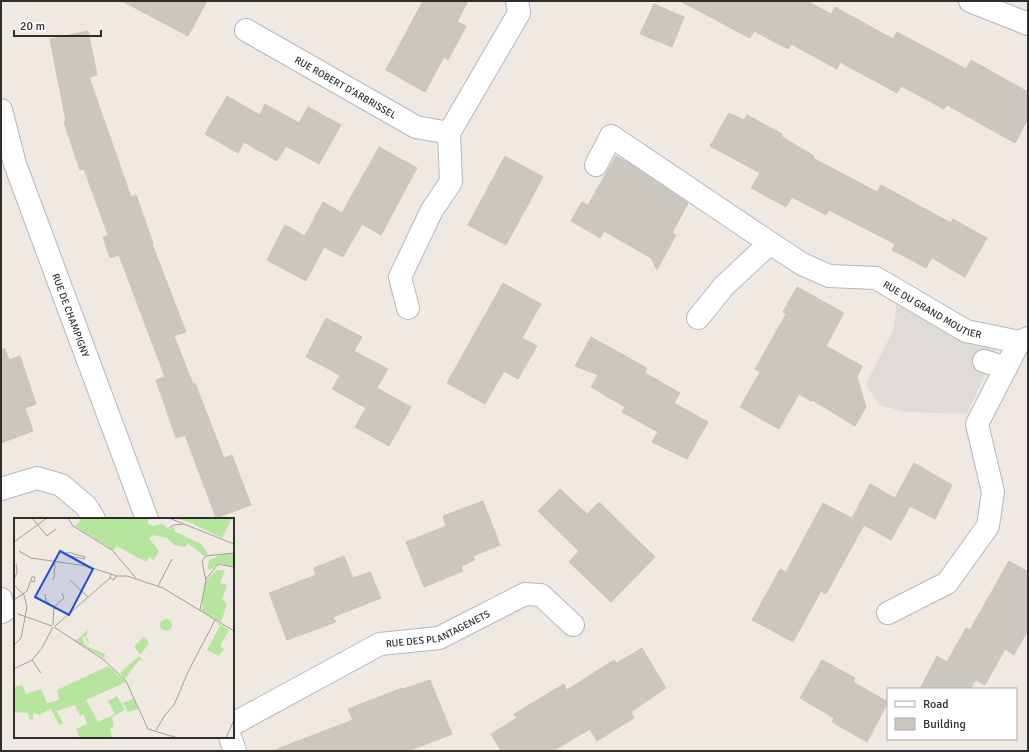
<svg xmlns="http://www.w3.org/2000/svg" width="1029" height="752" viewBox="0 0 1029 752" font-family="Signika,sans-serif">
	<style>
		.plaza { fill: #dfdcd8 }
		.building { fill: #cbc7bf; stroke: #cbc5ba }
		.lines { fill: none; stroke-linecap: round; stroke-linejoin: round }
		.street-casing { stroke: #b4b7c1; stroke-width: 24 }
		.secondary-casing { stroke: #b4b7c1; stroke-width: 24 }
		.street { stroke: #fff; stroke-width: 22 }
		.secondary { stroke: #fff; stroke-width: 22 }
		.labels { text-anchor: middle; stroke-width: 3.5; stroke-linejoin: round; paint-order: stroke }
		.street-label { font-size: 10px; fill: #2e2e2e; stroke: #fff }
		.inset-road { fill: none; stroke: #a29e99; stroke-width: 1 }
		.view { fill: #1d4ed8; fill-opacity: 0.15; stroke: #1d4ed8; stroke-width: 2 }
		.inset-edge { fill: none; stroke: #2e2e2e; stroke-width: 2 }
	</style>
	<rect width="100%" height="100%" fill="#efe9e1"/>
	<!-- plaza -->
	<path class="plaza" d="M897,301L913,309L969,344L996,350L967,414L906,412L879,405L866,384L893,331Z"/>
	<!-- building -->
	<path class="building" d="M122,1H207L188,36Z
		M423,1H468L457,22L466,26L448,60L444,57L425,92L386,70Z
		M680,1H807L831,14L835,7L893,39L897,32L966,69L971,60L1028,92V119L1015,143L947,105L944,109L901,86L897,93L840,62L837,69L791,44L788,49L754,31L750,38Z
		M654,4L684,17L672,47L640,34Z
		M88,31L97,75L89,77L131,197L136,195L153,243L152,244L186,332L174,336L193,384L195,383L224,458L232,455L251,505L216,518L185,435L176,438L156,380L165,377L119,255L110,258L103,237L108,235L84,169L80,170L64,122L66,121L50,39Z
		M227,96L260,115L265,104L299,123L308,107L341,125L319,164L286,146L277,161L244,142L238,153L205,134Z
		M729,113L744,120L747,115L782,134L781,136L814,156L813,158L877,192L881,185L951,223L953,219L987,238L965,277L932,258L926,268L892,250L895,244L829,210L826,215L792,197L786,207L751,188L760,173L710,146Z
		M379,147L417,168L381,235L362,224L343,257L324,247L306,281L267,260L285,225L305,236L323,202L342,213Z
		M505,156L543,177L506,245L468,225Z
		M616,156L629,163L688,203L672,233L676,235L657,270L651,258L604,231L600,238L571,221L582,202L588,205Z
		M503,283L541,304L522,338L537,346L518,379L504,371L485,404L447,383Z
		M797,287L844,313L826,346L862,366L857,377L866,407L855,426L812,400L811,401L799,394L779,429L740,407L760,372L755,369L786,314L783,312Z
		M326,318L362,337L354,351L388,369L377,388L411,407L389,446L355,427L366,408L332,389L340,375L306,357Z
		M591,337L647,368L645,373L680,393L674,403L708,422L687,459L652,442L658,432L622,412L625,407L591,387L598,375L575,366Z
		M1,349H5L9,360L20,356L36,404L25,408L33,431L1,443Z
		M914,463L952,485L935,519L908,505L910,506L891,540L864,525L826,594L821,591L793,642L752,620L780,569L786,572L823,503L852,518L870,484L895,498Z
		M560,489L587,514L599,502L655,557L611,602L569,562L579,551L538,511Z
		M483,501L500,545L473,556L475,560L461,566L463,571L424,587L406,542L446,526L443,516Z
		M344,556L353,578L370,572L381,598L333,617L336,622L287,640L269,593L316,575L314,568Z
		M1009,561L1028,572V630L1014,655L1005,649L985,685L976,680L970,689H920L937,656L947,662L966,628L970,630Z
		M642,648L666,688L631,712L634,718L597,741L590,729L553,751H501L491,734L517,718L514,714L564,684L567,690L614,660L617,663Z
		M822,660L855,678L853,682L888,702L867,742L832,722L834,718L800,698Z
		M430,680L452,734L408,751H278L277,749L353,720L348,709L402,688L403,689Z"/>
	<g class="lines">
		<!-- street casing -->
		<g class="street-casing">
			<g id="street">
				<path id="s1" d="M246,30L416,127L449,133"/>
				<path d="M596,165L611,136L770,243"/>
				<path d="M408,308L400,277L432,210L451,182L449,133L519,13L517,1"/>
				<path id="s2" d="M698,318L724,286L770,243L802,264L829,276L876,278L966,331L1019,342L1028,338"/>
				<path d="M984,361L1006,368"/>
				<path d="M1,489L37,478L61,485L86,506L94,519"/>
				<path d="M1,599L4,611L1,612"/>
				<path d="M888,613L947,583L988,526L993,492L977,424L1019,342"/>
				<path id="s3" d="M233,724L380,644L439,638L525,594L541,595L573,625"/>
			</g>
		</g>
		<!-- secondary casing -->
		<g class="secondary-casing">
			<g id="secondary">
				<path d="M970,1L1028,24"/>
				<path id="s4" d="M1,110L15,164L147,519"/>
				<path d="M230,737L235,751"/>
			</g>
		</g>
		<!-- street -->
		<use href="#street" class="street"/>
		<!-- secondary -->
		<use href="#secondary" class="secondary"/>
	</g>
	<g class="labels">
		<!-- street labels -->
		<g class="street-label">
			<text dy="4" stroke="none"><textPath href="#s1" startOffset="115">RUE ROBERT D'ARBRISSEL</textPath></text>
			<text dy="4" stroke="none"><textPath href="#s2" startOffset="284">RUE DU GRAND MOUTIER</textPath></text>
			<text dy="4" stroke="none"><textPath href="#s4" startOffset="217">RUE DE CHAMPIGNY</textPath></text>
			<text dy="4" stroke="none"><textPath href="#s3" startOffset="228">RUE DES PLANTAGENETS</textPath></text>
		</g>
	</g>
	<!-- overview -->
	<g transform="translate(14 518)">
		<rect width="220" height="220" fill="#efe9e1"/>
		<path d="M68,0H136L133,5L139,8L148,6L155,11L161,9L160,13L187,26L194,36L190,38L174,25L171,29L160,27L153,20L140,17L135,20L145,33L140,42L135,39L132,44L103,28L99,32L61,8ZM161,0H218L208,20L175,4ZM209,36H220V49L205,45L196,52L194,50L195,42ZM202,52H211L206,65L213,67L208,81L213,86L207,104L188,93L190,65ZM146 107a6 6 0 1 1 12 0a6 6 0 1 1-12 0ZM201,103L215,112L206,128L210,131L205,138L193,132L206,108ZM74,112L72,119H68L71,127L74,125L71,120H74L75,125L72,128L91,136L90,140L59,122L64,121ZM130,118L135,125L127,136L120,129ZM125,138L129,144L125,142L111,161L106,155ZM94,148L112,164L72,182L84,204L101,196L94,183L103,178L111,192L98,199L100,209L96,210L98,220H66L62,211L73,206L70,196L66,198L61,187L43,193L49,205L45,207L37,191L25,197L19,194V201L16,202L14,195L0,194V169L8,167L12,176L27,171L33,185L45,182L43,172ZM120,180L124,191L114,194L109,185Z" fill="#b6e59e"/>
		<path class="inset-road" d="M18,0L33,18L42,11M54,0L59,8L98,32L122,60M155,0L220,26M155,10L160,7L169,6M0,24L33,0M5,33L17,40L72,48L97,56M53,34L71,39L70,41L52,37ZM102,58H113L149,70L220,113M192,61L204,46L220,49M0,62L3,54L2,46M38,62L40,60L41,44M56,62L74,79M0,67L10,77L13,89L7,120L0,127M144,68L158,41M31,76L32,83L40,89M0,82L13,73L18,59H21L20,64L17,63M186,92L192,63L188,43L192,38L220,35M4,96L38,108M39,107L40,89L50,80L48,75M41,108L96,60L97,56L102,58L100,62L96,60M40,109L90,142L112,163L134,211L164,220M18,142L27,155M0,151L18,142L28,130L39,109M142,212L151,197L160,187L174,154L201,102M212,220L220,202"/>
		<path class="view" d="M46,33L79,51L55,97L21,79Z"/>
		<rect width="220" height="220" class="inset-edge"/>
	</g>
	<!-- border -->
	<rect width="1029" height="752" fill="none" stroke="#2e2e2e" stroke-width="4"/>
	<!-- legend -->
	<rect x="887" y="688" width="130" height="52" fill="#ffffff" stroke="#ababab"/>
	<rect x="895" y="701" width="20" height="6" fill="#ffffff" stroke="#ababab"/>
	<text x="923" y="708" font-size="12" fill="#2e2e2e">Road</text>
	<rect x="895" y="718" width="20" height="12" fill="#cbc7bf" stroke="#ababab"/>
	<text x="923" y="728" font-size="12" fill="#2e2e2e">Building</text>
	<!-- scale -->
	<path d="M14 30v6h87v-6" fill="none" stroke="#2e2e2e" stroke-width="2"/>
	<text x="20" y="30" font-size="12" fill="#2e2e2e" stroke="#ffffff" stroke-width="3" paint-order="stroke">20 m</text>
</svg>
